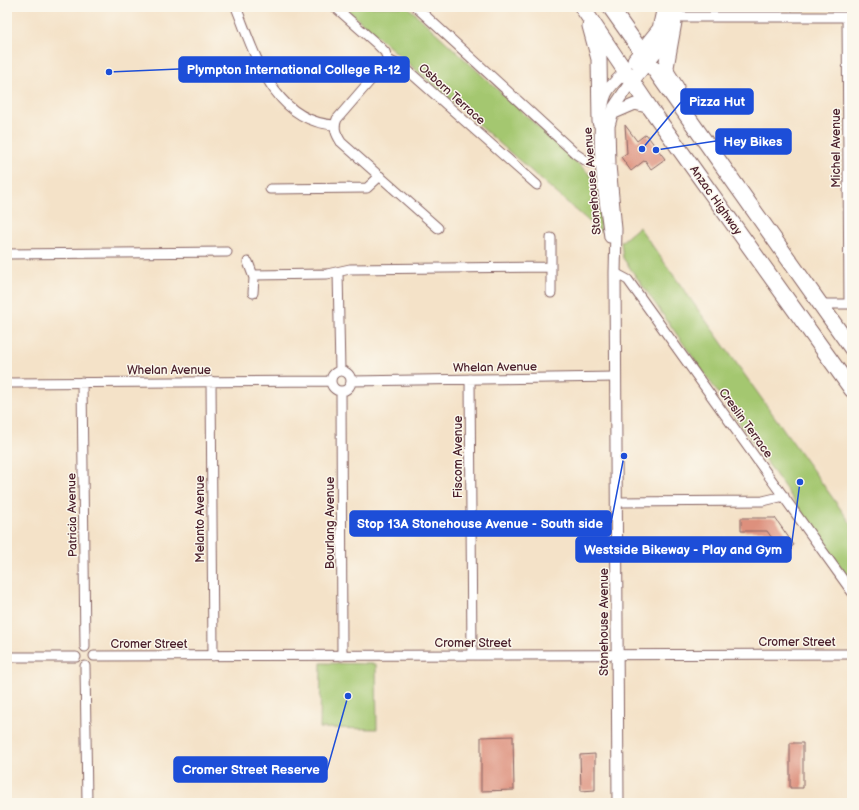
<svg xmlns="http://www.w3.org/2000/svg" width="859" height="810" viewBox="0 0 859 810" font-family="'Balsamiq Sans',sans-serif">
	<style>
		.green { fill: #a4c770; stroke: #77734e }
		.building { fill: #dd907d }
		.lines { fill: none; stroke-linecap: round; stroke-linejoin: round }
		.minor-casing { stroke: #866362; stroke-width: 11 }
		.tertiary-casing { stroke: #866362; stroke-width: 13 }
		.trunk-casing { stroke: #866362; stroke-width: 17 }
		.minor { stroke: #fff; stroke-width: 9 }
		.tertiary { stroke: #fff; stroke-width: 11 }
		.trunk { stroke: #fff; stroke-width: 15 }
		.labels { text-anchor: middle; stroke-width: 3; stroke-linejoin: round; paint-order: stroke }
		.street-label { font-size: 12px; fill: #4a1f2b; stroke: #fbf7ec }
		.leader { fill: none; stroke: #1d4ed8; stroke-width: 1.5 }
		.callout-dot { fill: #1d4ed8; stroke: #fbf7ec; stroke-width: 1.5 }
		.callout { fill: #1d4ed8; stroke: #1d4ed8; stroke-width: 1.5 }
		.callout-label { font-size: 13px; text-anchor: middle; font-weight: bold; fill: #fff }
	</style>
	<rect width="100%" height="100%" fill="#fbf7ec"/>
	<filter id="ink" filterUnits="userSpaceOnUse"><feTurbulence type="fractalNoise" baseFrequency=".025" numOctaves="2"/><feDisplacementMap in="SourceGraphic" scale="8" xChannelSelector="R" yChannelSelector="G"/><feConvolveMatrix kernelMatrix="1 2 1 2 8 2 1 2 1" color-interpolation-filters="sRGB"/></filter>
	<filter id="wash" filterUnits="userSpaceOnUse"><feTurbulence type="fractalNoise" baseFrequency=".012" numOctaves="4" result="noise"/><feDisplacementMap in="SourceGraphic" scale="16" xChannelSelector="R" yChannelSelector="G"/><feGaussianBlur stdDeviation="0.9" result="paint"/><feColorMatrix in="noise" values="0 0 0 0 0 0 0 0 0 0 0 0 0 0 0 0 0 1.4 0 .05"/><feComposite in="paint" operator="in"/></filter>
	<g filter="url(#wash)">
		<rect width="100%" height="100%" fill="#f4e2c8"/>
		<!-- green -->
		<path class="green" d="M344,7H408L598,182L601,232Z
			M639,227L852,525V583L623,258L621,242Z
			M321,663L376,664L377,729L320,728Z"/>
		<g id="blocks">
			<!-- building -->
			<path class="building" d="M625,125L637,141L646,134L665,159L651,169L645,160L631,171L621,157L627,153Z
				M741,518H775L794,545L783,553L767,531H741Z
				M513,736L514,790L481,791V737Z
				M790,743H803V788H790Z
				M595,754V790L581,791L580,755Z"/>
		</g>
	</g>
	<g filter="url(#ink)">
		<use href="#blocks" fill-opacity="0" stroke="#866362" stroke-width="1"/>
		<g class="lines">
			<!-- minor casing -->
			<g class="minor-casing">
				<path id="minor" d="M236,7C255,54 273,122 335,125
					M335,7L378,45L385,52L388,60L405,68L537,185
					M416,7L576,154L588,162L607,165
					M676,17H852
					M847,17L849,304
					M388,60L337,119C333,128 336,134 341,142L438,228
					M270,189L367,188L380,176
					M7,254L227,252
					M248,262L254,278L253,293
					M551,267V293
					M338,272L340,371
					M615,273L628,280L852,592
					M253,275L327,274L350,269L551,267V238
					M820,304H852
					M331 381a10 10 0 1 1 20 0a10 10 0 1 1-20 0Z
					M470,379L472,655
					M211,381L213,656
					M351,381L615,377
					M82,382L85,647
					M7,383L331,381
					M341,391L342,656
					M616,502L763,501L784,496
					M94,656L852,654
					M7,657H76
					M85,666L87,803"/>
			</g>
			<!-- tertiary casing -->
			<g class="tertiary-casing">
				<path id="tertiary" d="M612,114L635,104L650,108
					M610,237C605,201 593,127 606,94C610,85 619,78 626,71
					M618,803L615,273L616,229L610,165L609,126L614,107L632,80"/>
			</g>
			<!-- trunk casing -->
			<g class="trunk-casing">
				<path id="trunk" d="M582,7L650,108L852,390
					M610,7L852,349
					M674,22L666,67L667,73L676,87
					M590,26L599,59L600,122
					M635,60L660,29L665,7
					M632,80L670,32L677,7"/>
			</g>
			<!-- minor -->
			<use href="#minor" class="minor"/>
			<!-- tertiary -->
			<use href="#tertiary" class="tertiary"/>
			<!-- trunk -->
			<use href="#trunk" class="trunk"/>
		</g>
	</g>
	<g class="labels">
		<!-- street labels -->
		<g class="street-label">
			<text transform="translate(452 94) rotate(42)" y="4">Osborn Terrace</text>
			<text transform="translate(836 148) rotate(-90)" y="4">Michel Avenue</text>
			<text transform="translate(592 181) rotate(-95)" y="4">Stonehouse Avenue</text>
			<text transform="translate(716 200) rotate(55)" y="4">Anzac Highway</text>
			<text transform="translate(495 367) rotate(-1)" y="4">Whelan Avenue</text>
			<text x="169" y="374">Whelan Avenue</text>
			<text transform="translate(746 423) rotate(54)" y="4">Creslin Terrace</text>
			<text transform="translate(458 457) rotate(-90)" y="4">Fiscom Avenue</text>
			<text transform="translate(72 515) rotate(-91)" y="4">Patricia Avenue</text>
			<text transform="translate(200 519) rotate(-90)" y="4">Melanto Avenue</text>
			<text transform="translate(330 523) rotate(-90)" y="4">Bourlang Avenue</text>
			<text transform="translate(604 622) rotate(-90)" y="4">Stonehouse Avenue</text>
			<text x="797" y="646">Cromer Street</text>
			<text x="473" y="647">Cromer Street</text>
			<text x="149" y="648">Cromer Street</text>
		</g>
	</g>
	<!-- callouts -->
	<path class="leader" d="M109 72L179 69M642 149L681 102M656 150L716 141M624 456L611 523M800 482L791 549M348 696L327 770"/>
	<g class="callout-dot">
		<circle cx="109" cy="72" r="4"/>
		<circle cx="642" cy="149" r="4"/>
		<circle cx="656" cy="150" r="4"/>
		<circle cx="624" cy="456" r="4"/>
		<circle cx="800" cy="482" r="4"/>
		<circle cx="348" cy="696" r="4"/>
	</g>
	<g class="callout">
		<rect x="179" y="57" width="230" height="25" rx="4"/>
		<rect x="681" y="89" width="72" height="25" rx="4"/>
		<rect x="716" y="129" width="75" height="25" rx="4"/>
		<rect x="350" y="511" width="261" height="25" rx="4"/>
		<rect x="576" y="537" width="215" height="25" rx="4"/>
		<rect x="174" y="757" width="153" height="25" rx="4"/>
	</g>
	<g class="callout-label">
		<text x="294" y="74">Plympton International College R-12</text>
		<text x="717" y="106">Pizza Hut</text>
		<text x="753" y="146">Hey Bikes</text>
		<text x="480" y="528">Stop 13A Stonehouse Avenue - South side</text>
		<text x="683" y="554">Westside Bikeway - Play and Gym</text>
		<text x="251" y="774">Cromer Street Reserve</text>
	</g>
	<!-- margin -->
	<rect width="859" height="810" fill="none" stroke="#fbf7ec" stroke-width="24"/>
</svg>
